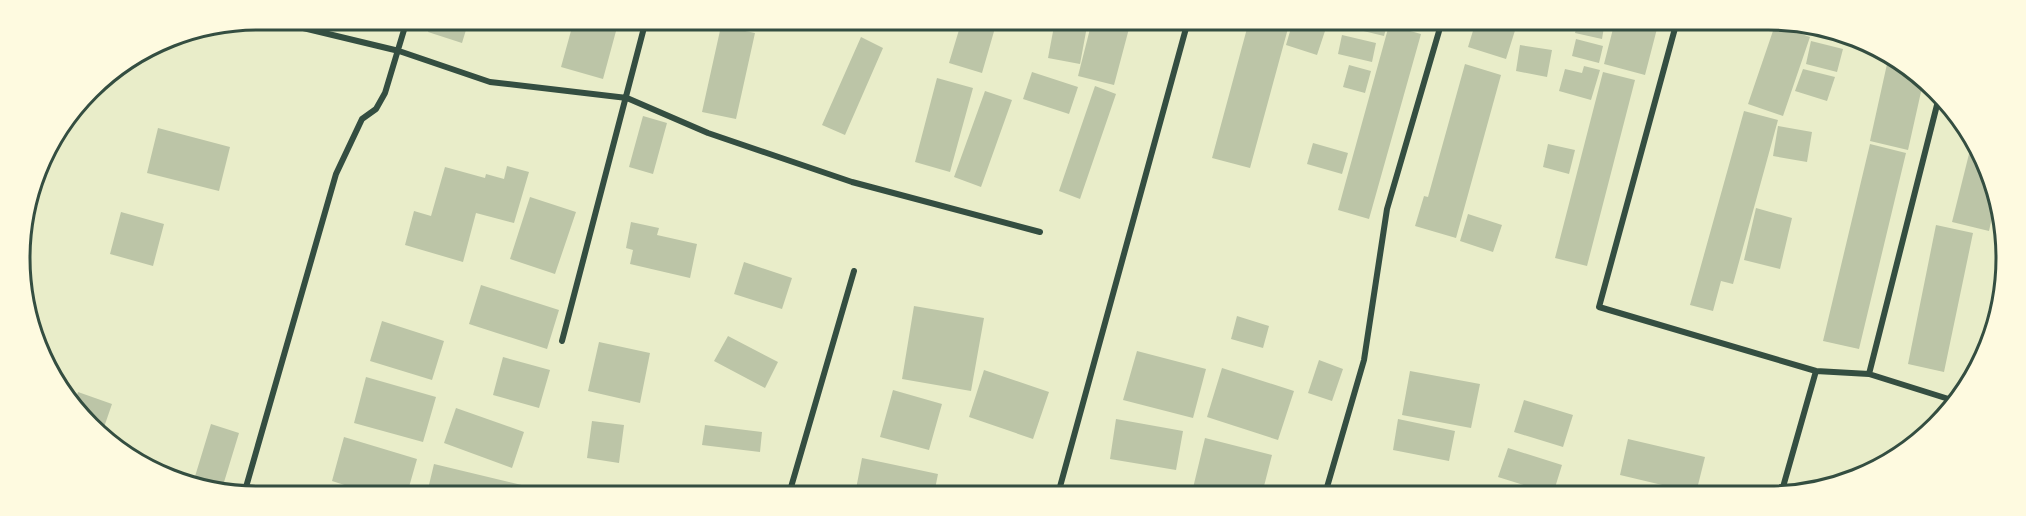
<svg xmlns="http://www.w3.org/2000/svg" width="2026" height="516" viewBox="0 0 2026 516" font-family="'Source Sans 3',sans-serif">
	<style>
		.building { fill: #bcc5a7 }
		.lines { fill: none; stroke-linecap: round; stroke-linejoin: round }
		.minor { stroke: #344e41; stroke-width: 6 }
		.rim { fill: none; stroke: #344e41; stroke-width: 3 }
	</style>
	<rect width="100%" height="100%" fill="#e9edc9"/>
	<!-- building -->
	<path class="building" d="M432,20H469L462,43L428,32Z
		M574,20H619L603,79L561,67Z
		M861,20H884L891,30L861,21Z
		M962,20L997,21L982,73L949,63Z
		M1055,21H1088L1080,64L1048,58Z
		M1092,21H1131L1114,85L1078,76Z
		M1249,21H1290L1250,168L1212,158Z
		M1293,21H1304L1326,28L1317,55L1286,45Z
		M1353,21H1388L1384,36L1351,28Z
		M1476,21H1518L1506,59L1468,47Z
		M1578,21H1605L1602,39L1575,33Z
		M1615,21H1659L1645,75L1604,64Z
		M1776,22H1799L1811,26L1809,33L1775,24Z
		M1389,25L1421,34L1369,219L1338,210Z
		M1775,25L1810,37L1783,116L1748,104Z
		M721,26L755,33L736,119L702,112Z
		M1342,35L1376,43L1372,62L1338,54Z
		M861,37L883,48L845,135L822,125Z
		M1576,39L1603,46L1599,63L1572,56Z
		M1811,41L1843,49L1837,72L1806,64Z
		M1520,45L1552,50L1547,77L1516,71Z
		M1874,47L1888,52L1923,83L1908,150L1870,141L1889,55L1873,52Z
		M1465,64L1501,75L1456,238L1415,226L1424,196L1428,197Z
		M1349,65L1371,71L1365,93L1343,87Z
		M1584,66L1600,70L1591,100L1559,91L1565,69L1582,73Z
		M1803,69L1835,77L1827,101L1795,91Z
		M1032,72L1078,87L1069,114L1023,99Z
		M1603,72L1635,80L1587,266L1555,258Z
		M937,78L973,88L950,172L915,162Z
		M1095,86L1116,94L1080,199L1059,191Z
		M985,91L1012,100L981,187L954,177Z
		M1744,111L1778,120L1733,284L1721,281L1713,311L1690,305Z
		M643,116L667,123L653,174L629,167Z
		M1778,126L1812,132L1807,162L1773,156Z
		M158,128L230,147L219,191L147,173Z
		M1972,142L1997,195L1989,231L1952,222Z
		M1313,143L1348,153L1342,174L1307,164Z
		M1548,144L1575,150L1569,174L1543,167Z
		M1870,144L1906,153L1859,349L1823,341Z
		M507,166L529,172L514,223L476,213L463,262L405,245L414,211L431,216L445,167L485,178L486,174L504,179Z
		M530,197L576,212L555,274L510,259Z
		M1756,208L1792,218L1780,269L1744,260Z
		M121,212L164,224L153,266L110,254Z
		M1468,214L1502,225L1493,252L1460,241Z
		M631,222L659,228L657,235L697,244L690,278L630,264L633,250L626,248Z
		M1936,225L1973,233L1944,372L1908,364Z
		M744,262L792,278L782,309L734,294Z
		M481,285L559,310L547,349L469,324Z
		M914,306L984,318L971,391L902,379Z
		M1988,311L1997,312L1990,335H1986Z
		M1237,316L1269,326L1263,348L1231,339Z
		M382,321L444,341L432,380L370,361Z
		M728,336L778,362L765,388L714,361Z
		M599,342L650,353L640,403L588,391Z
		M1137,351L1206,369L1193,418L1123,400Z
		M503,357L550,370L539,408L493,395Z
		M1319,360L1343,369L1332,401L1308,393Z
		M1222,368L1294,391L1278,440L1207,417Z
		M984,370L1049,392L1033,439L969,417Z
		M1410,371L1480,384L1471,428L1402,415Z
		M366,377L436,397L423,442L354,423Z
		M893,390L942,404L929,450L880,437Z
		M78,392L112,404L102,433L73,407Z
		M1524,400L1573,415L1563,447L1514,432Z
		M456,408L524,432L512,468L444,443Z
		M1116,419L1183,431L1176,470L1110,459Z
		M1398,419L1455,431L1449,461L1393,450Z
		M592,421L624,425L619,463L587,458Z
		M211,424L239,433L221,492L193,483Z
		M705,425L762,432L760,452L702,445Z
		M344,437L417,459L407,494H355L357,489L332,481Z
		M1205,438L1272,455L1262,494H1218L1193,488Z
		M1628,439L1705,457L1696,493L1620,475Z
		M1508,448L1562,465L1553,494L1498,477Z
		M862,458L938,474L934,494H855Z
		M434,464L526,486L524,494H451L428,489Z
		M1375,485L1410,494H1373Z"/>
	<g class="lines">
		<!-- minor -->
		<path class="minor" d="M270,20L399,51L490,82L627,98L708,133L852,182L1040,232
			M1677,21L1599,307L1816,371L1869,374L1955,401
			M562,341L646,20
			M1869,374L1939,97
			M244,494L336,174L362,119L376,109L385,93L407,20
			M789,494L854,271
			M1058,494L1188,21
			M1325,494L1364,360L1387,209L1442,21
			M1781,494L1816,371"/>
	</g>
	<!-- crop -->
	<path d="M0 0H2026V516H0ZM258 30H1768A228 228 0 0 1 1996 258V258A228 228 0 0 1 1768 486H258A228 228 0 0 1 30 258V258A228 228 0 0 1 258 30Z" fill="#fefae0" fill-rule="evenodd"/>
	<path class="rim" d="M258 30H1768A228 228 0 0 1 1996 258V258A228 228 0 0 1 1768 486H258A228 228 0 0 1 30 258V258A228 228 0 0 1 258 30Z"/>
</svg>
